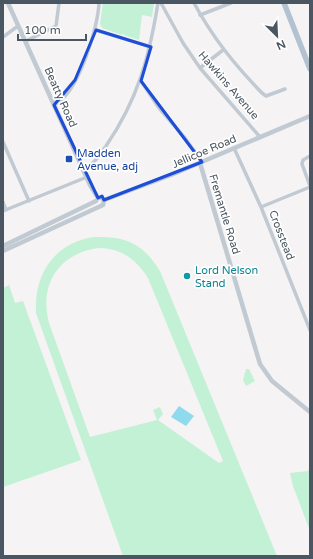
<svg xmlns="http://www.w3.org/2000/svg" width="313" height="559" viewBox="0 0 313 559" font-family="'Varela Round',sans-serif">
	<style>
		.green { fill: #c3f1d5; fill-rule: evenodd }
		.water { fill: #90daee }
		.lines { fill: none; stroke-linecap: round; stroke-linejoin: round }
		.minor { stroke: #c1cad2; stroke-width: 3.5 }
		.tertiary { stroke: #c1cad2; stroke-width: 4.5 }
		.primary { stroke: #b3c2d1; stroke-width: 5.5 }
		.marked { fill: none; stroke: #1d4ed8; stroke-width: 3; stroke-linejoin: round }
		.transit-dot { fill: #1a4fb4; stroke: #fff; stroke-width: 1.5 }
		.culture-dot { fill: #0f9aa8; stroke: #fff; stroke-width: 1.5 }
		.labels { text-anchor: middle; stroke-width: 3.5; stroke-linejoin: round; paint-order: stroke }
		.street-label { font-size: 11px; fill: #4a5661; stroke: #fff }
		.transit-label { font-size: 11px; fill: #164399; stroke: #fff; text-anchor: start }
		.culture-label { font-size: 11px; fill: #0d838f; stroke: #fff; text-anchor: start }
	</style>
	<rect width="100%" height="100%" fill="#f5f3f3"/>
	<!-- green -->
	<path class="green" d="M103,3H154L152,17L142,15L139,40L124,35V33L122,35L102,28L100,24Z
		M94,237C127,236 143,244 160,271L277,556H123L36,313C34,274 54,243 94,237ZM98,248C121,248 136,259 148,278L223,461L219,463L158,420L163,414L160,407L153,410L157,420L90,437L49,323C39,285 58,254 98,248Z
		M9,285L15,303L23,301L81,460L3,487V288Z
		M246,369H249L255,381L246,386L243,380Z
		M310,467V531L293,486L290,473L308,471Z"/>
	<!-- water -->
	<path class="water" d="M179,406L194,416L186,426L171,417Z"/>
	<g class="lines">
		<!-- minor -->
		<path class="minor" d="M161,3L183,43L200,68L260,137
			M194,3C213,38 234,64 262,93L266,96L285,89
			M200,15L231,3
			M96,30L151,47
			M3,37L18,26
			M26,41L56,26L59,3
			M200,68L223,50
			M141,81L159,108L185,138L202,162
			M54,105C78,94 98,28 99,3
			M3,142L29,201
			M234,148L261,207L310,330
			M310,156L303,160L302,164L310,186
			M83,170C94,165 99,155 106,146C138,99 149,58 158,3
			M3,202L6,210
			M261,207L310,187
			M3,211L87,177"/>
		<!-- tertiary -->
		<path class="tertiary" d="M8,3L90,185L98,198
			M200,163L260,364L272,381L310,412
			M98,198H102L104,200L171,175L310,116
			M3,246L96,201
			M3,251L103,205L104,200"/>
		<!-- primary -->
		<path class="primary" d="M284,3L310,69"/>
	</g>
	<!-- marked area -->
	<path class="marked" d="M96,30L151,47L141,81L202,162L104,200L102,196L98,198L54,105L75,80Z"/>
	<!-- markers -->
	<rect class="transit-dot" x="65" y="155" width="8" height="8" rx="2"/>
	<circle class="culture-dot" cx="187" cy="276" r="4"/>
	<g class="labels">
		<!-- street labels -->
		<g class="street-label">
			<text transform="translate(229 85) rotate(49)" y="4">Hawkins Avenue</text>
			<text transform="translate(61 97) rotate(66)" y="4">Beatty Road</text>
			<text transform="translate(204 151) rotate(-23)" y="4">Jellicoe Road</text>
			<text transform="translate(225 214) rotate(73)" y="4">Fremantle Road</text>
			<text transform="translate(282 235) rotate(69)" y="4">Crosstead</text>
		</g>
		<!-- transit labels -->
		<g class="transit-label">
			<text x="77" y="157">Madden<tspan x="77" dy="13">Avenue, adj</tspan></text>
		</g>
		<!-- culture labels -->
		<g class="culture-label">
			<text x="195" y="274">Lord Nelson<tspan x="195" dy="13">Stand</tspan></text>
		</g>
	</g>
	<!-- border -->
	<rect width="313" height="559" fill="none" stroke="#4a5661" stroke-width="8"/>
	<!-- north arrow -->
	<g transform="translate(277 36) rotate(156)" stroke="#ffffff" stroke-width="3" paint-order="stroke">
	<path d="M0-3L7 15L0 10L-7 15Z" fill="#4a5661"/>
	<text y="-6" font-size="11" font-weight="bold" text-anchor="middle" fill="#4a5661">N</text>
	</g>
	<!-- scale -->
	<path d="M18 34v6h68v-6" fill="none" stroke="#4a5661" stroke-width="2"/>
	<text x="24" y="34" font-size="12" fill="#4a5661" stroke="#ffffff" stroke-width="3" paint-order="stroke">100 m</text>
</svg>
